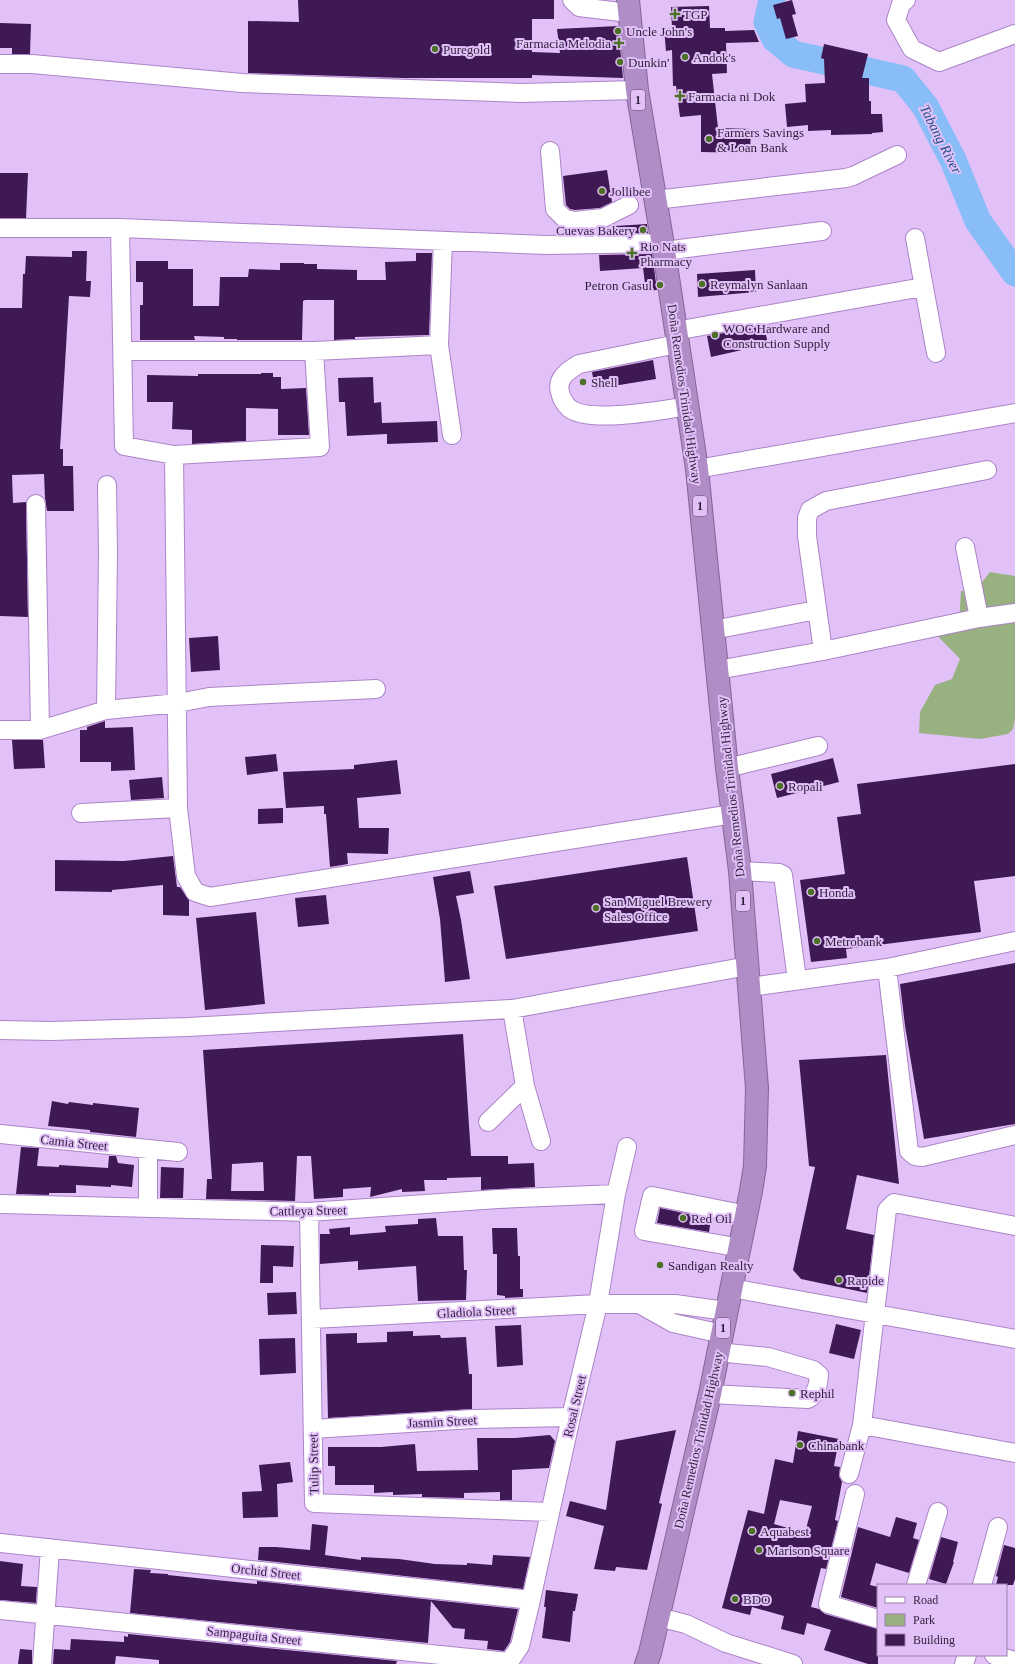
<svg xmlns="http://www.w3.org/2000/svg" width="1015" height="1664" viewBox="0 0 1015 1664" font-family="Georgia,serif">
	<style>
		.green { fill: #97b280 }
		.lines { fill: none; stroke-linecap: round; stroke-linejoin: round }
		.river { stroke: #88bdf7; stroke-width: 27 }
		.building { fill: #3f1954; fill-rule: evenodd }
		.minor-casing { stroke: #ac84c7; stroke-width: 20 }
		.highway-casing { stroke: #836696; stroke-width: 24 }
		.minor { stroke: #fff; stroke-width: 18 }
		.highway { stroke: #b08dc7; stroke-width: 22 }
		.poi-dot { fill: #4d7028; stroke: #e2c1f9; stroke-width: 1.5 }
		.labels { text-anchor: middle; stroke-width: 4; stroke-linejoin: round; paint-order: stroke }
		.shield { fill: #e2c1f9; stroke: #655073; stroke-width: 1 }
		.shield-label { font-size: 12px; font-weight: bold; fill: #2f1f3a }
		.poi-label { font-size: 13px; fill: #2f1f3a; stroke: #e2c1f9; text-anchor: start }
		.street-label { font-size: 13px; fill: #2f1f3a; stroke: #e2c1f9 }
		.water-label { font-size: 14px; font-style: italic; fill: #194f84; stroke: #e2c1f9 }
	</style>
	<rect width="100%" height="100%" fill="#e2c1f9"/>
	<!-- green -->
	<path class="green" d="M990,572L1015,576V718L1013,729L1008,734L980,739L919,733L920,712L935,685L952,679L960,659L931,629L959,624L961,591L976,590Z"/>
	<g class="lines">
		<!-- river -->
		<path class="river" d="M772,0L767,22L775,39L793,54L903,79L925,106L953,160L978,221L1015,273"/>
	</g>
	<!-- building -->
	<path class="building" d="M298,0H554V19H532V52L560,53L557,29L618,26L623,78L532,75V78H403L248,73V21L299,22Z
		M792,0L796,14L792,15L798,36L786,39L780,18L777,19L773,5Z
		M709,6L710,28H725V31L754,30L759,42L726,43L727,73L712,74L718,128L751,129L750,153L701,152V115L680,117L676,86H673L672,50L666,51L664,29L672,28L671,7Z
		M0,23L31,24L30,54H12V48H0Z
		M824,44L868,54L862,78H869V101H871V114H882L883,132L872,133V134L831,135V130L808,131V125L787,127L785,104L806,102L805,84L825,83L824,59L821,58Z
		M607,170L612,202L600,208L575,210L570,209L566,205L563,176Z
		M0,173H28L26,218H0Z
		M647,224L648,233H615V226Z
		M72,251H87L86,281H91L90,297L69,296L60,449H63V466H73L74,511H47L45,498L44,474L12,475L13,503L26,502L28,617L0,616V308H22L23,274H25L26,256L72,257Z
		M416,253H432L429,335L355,337V339L334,340V300H305L303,301L302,340H237V339H224V337L194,336L195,340H140V305H143V282H136V261H168V269H193V306H219L220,277H248L249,269L280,270V263H304V264H317V269L357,270V280H386L385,262L416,261Z
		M652,254L657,290L646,291L643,268L600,271L599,255Z
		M755,270L756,292L698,297L697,274Z
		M764,326L768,344L711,357L707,336Z
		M653,360L656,379L595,389L592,372Z
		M261,373H273V377H281V389L306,388L309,435H278V409L246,408V441L192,444V430L172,429L173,402H147V375L198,376V374H261Z
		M373,377L374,403L381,402L382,423L437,421L438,442L387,444V434L347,436L345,402H339L338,378Z
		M218,636L220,670L191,672L189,638Z
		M105,721V728L133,727L135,770L111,771V762H80V730H87V727Z
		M12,740H43L45,768L14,769Z
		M276,754L278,771L247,775L245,757Z
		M833,758L839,782L777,798L771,774Z
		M397,760L401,794L357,798L359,828H389L388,854L347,853L348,864L330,867L326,814H324V806L286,808L283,772L354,769V765Z
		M1015,764V876L974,881L981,932L846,949L847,958L811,962L800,880L845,874L837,817L861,814L857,784Z
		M162,777L164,798L131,800L129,780Z
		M283,808V823L258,824V809Z
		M173,856L177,887H180L189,900V916L163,915V885L112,890V892L55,891V860L124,861Z
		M687,857L698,931L506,959L494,886Z
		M470,871L474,893L456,896L461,920L470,979L445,982L440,919L433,877Z
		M326,895L329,924L298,927L295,898Z
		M256,912L265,1004L205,1010L196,918Z
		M1015,963V1124L924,1139L905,1026L900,984Z
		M463,1034L471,1156H508V1164L534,1163L535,1187L481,1190V1177L447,1178V1180H424L425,1191L402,1192V1189L370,1197L371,1187L343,1189V1197L314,1199L311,1156H297L295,1201L206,1199L207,1179H212L203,1050ZM263,1162L264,1191H231L232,1164Z
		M886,1055L899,1184L857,1175L846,1229L874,1235L867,1293L801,1279L793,1270L815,1167L809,1166L799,1060Z
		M52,1101L68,1104L69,1102L93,1105V1103L139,1108L136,1137L90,1132V1130L48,1126Z
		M21,1147L39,1148L37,1166L59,1167V1165L108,1168L109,1156H116L118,1163L134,1165L132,1187L111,1185V1187L76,1185V1193H49V1195L16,1194Z
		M161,1167L184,1168L183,1198H160Z
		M660,1208L711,1219L709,1232L657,1223Z
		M436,1218L438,1236H463L464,1270H467L466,1300L418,1301L416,1266L358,1270V1261L320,1264V1234H330L329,1229L350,1227V1235L386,1232L385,1226L418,1224V1219Z
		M492,1228H517L518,1256H520V1289H523V1297L505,1298V1296L497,1295V1254H493Z
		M261,1245L294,1246L293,1267L273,1266V1283H260Z
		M296,1292L297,1314L268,1315L267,1293Z
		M836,1324L861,1330L854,1359L829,1353Z
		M521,1325L523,1365L497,1367L495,1326Z
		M413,1331V1336L440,1335L441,1338L466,1337L469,1374H472V1409L328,1418L326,1334L357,1333V1343L387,1342V1332Z
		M295,1338L296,1373L260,1375L259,1339Z
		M676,1430L659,1503L662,1504L647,1570L616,1567L615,1571L594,1569L604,1526L566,1516L570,1501L606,1510L616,1441Z
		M798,1431L839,1439L834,1466L840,1467L839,1476L842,1482L835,1520L838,1521L826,1569L821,1568L811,1607L819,1609L825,1614L878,1629V1664H868L824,1650L831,1630L807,1623L804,1635L781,1629L784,1616L752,1607L750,1615L722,1608L748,1510L764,1514L775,1459L793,1463ZM780,1500L812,1506L805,1533L774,1524Z
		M550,1435L555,1441L549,1468L512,1470V1500H500V1492L464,1493V1498L422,1497V1494L393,1495V1492L374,1493V1485H335V1466H328V1447H381L415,1444L417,1471L478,1470L477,1438H515Z
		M290,1462L293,1482L277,1484L278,1517L243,1518L242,1492L262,1491L259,1465Z
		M896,1517L917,1523L913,1538L919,1540L909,1573L876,1563L870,1585L878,1587V1608L841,1597L858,1527L890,1537Z
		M312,1524L328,1526L325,1555L361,1560V1557L399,1559L435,1564L467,1565V1563L492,1565L493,1555L530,1557L523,1589L258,1560L259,1547H276L310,1550Z
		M941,1537L958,1542L953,1562H954L946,1584L929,1579Z
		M1004,1545L1015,1548V1579L1013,1585H996L998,1577L996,1576Z
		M0,1561L23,1564L21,1586L37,1587L36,1603L0,1600Z
		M134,1569L151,1570L150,1573L168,1574V1575L206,1579L257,1584V1581L518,1609L510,1642L504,1651L487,1649L488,1641L464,1639L465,1629L453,1628L431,1601L428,1643L130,1613Z
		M546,1590L578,1594L575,1611H573L570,1642L542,1638L546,1607H544Z
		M128,1634L397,1661L396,1664H159V1660L116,1656L115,1664H53L54,1649L70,1650L71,1639L124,1642V1636L128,1637Z
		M20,1649L32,1650V1664H18Z"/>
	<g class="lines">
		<!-- minor casing -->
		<g class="minor-casing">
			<path id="minor" d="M572,0L579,7L629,13
				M906,0L901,4L896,20L912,49L939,62L1015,34
				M0,64H32L242,83L521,93L637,90
				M550,151L555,209L564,218L574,221L603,218L629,205
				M655,200L846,178L853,176L897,155
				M0,228H120L546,245L662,243
				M120,228L124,446L174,455L320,447L314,351
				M915,238L936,353
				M443,241L439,345L452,435
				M664,251L822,231
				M675,331L923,287
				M677,344L579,364C569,370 556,378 560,392C561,397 565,404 569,408C588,424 663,410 688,406
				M123,351H314L439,345
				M174,455L178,808L186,876L195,892L210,897L733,814
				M697,469L1015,413
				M36,504L40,730
				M965,547L979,618
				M713,630L816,610
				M823,651L807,536V518L810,510L826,501L987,470
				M717,670L823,651L979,618L1015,613
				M106,710L108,553L107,485
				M0,730H40L106,710L178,703L209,697L376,689
				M727,768L818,746
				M81,813L178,808
				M740,871L779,873L783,875L797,980
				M887,968L909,1151L915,1156L922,1157L1015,1135
				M750,987L887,968L1015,941
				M512,1009L525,1086L541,1141
				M0,1030L51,1031L188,1027L512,1009L748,966
				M488,1122L525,1086
				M0,1134L178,1152
				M148,1150V1208
				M0,1204L309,1212L498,1199L616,1194
				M309,1212L314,1503L550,1512
				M741,1248L644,1231L652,1196L747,1215
				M731,1288L1015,1339
				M641,1305L673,1323L722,1334
				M312,1319L598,1304H675L726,1311
				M710,1394L808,1399C817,1394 818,1385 819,1375L813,1370L768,1357L717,1352
				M862,1425L1015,1453
				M313,1429L473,1419L571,1417
				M849,1474L862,1425L887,1210L894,1203L1015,1226
				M855,1494L828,1604L878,1619
				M0,1543L531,1600
				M916,1585L938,1512
				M982,1585L998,1527
				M0,1610L509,1662L520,1646L531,1600L571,1417L598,1304L616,1194L627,1147
				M658,1617L686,1624L726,1643L793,1664
				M994,1655L1015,1661
				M42,1664L50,1548
				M964,1664L967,1655"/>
		</g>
		<!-- highway casing -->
		<g class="highway-casing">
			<path id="highway" d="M628,0L637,90L664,251L697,469L727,768L740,871L757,1088L755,1166L751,1191L710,1394L650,1653L646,1664"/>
		</g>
		<!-- minor -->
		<use href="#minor" class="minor"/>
		<!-- highway -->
		<use href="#highway" class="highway"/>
	</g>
	<!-- markers -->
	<g class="poi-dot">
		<path d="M673 8h4v4h4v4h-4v4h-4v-4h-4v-4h4z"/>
		<circle cx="618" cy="31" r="4"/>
		<path d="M617 37h4v4h4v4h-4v4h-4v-4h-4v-4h4z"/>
		<circle cx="435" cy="49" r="4"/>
		<circle cx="685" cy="57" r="4"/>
		<circle cx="620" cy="62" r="4"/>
		<path d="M678 90h4v4h4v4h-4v4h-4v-4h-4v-4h4z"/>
		<circle cx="709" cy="139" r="4"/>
		<circle cx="602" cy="191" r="4"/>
		<circle cx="643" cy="230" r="4"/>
		<path d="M630 247h4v4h4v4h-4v4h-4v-4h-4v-4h4z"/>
		<circle cx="702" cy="284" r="4"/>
		<circle cx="660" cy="285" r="4"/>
		<circle cx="715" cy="335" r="4"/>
		<circle cx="583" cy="382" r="4"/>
		<circle cx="780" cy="786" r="4"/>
		<circle cx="811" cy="892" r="4"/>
		<circle cx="596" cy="908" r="4"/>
		<circle cx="817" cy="941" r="4"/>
		<circle cx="683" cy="1218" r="4"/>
		<circle cx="660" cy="1265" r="4"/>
		<circle cx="839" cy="1280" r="4"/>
		<circle cx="792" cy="1393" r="4"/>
		<circle cx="800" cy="1445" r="4"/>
		<circle cx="752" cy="1531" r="4"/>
		<circle cx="759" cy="1550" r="4"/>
		<circle cx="735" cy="1599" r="4"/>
	</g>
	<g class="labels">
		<!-- shield labels -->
		<g class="shield">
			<rect x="631" y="90" width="14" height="20" rx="3"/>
			<rect x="693" y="496" width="14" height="20" rx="3"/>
			<rect x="736" y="891" width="14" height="20" rx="3"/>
			<rect x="716" y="1318" width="14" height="20" rx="3"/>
		</g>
		<g class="shield-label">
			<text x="638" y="104">1</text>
			<text x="700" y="510">1</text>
			<text x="743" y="905">1</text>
			<text x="723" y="1332">1</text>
		</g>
		<!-- poi labels -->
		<g class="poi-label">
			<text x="683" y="19">TGP</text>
			<text x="626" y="36">Uncle John's</text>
			<text x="611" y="48" text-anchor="end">Farmacia Melodia</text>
			<text x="443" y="54">Puregold</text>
			<text x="693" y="62">Andok's</text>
			<text x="628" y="67">Dunkin'</text>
			<text x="688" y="101">Farmacia ni Dok</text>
			<text x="717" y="137">Farmers Savings<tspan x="717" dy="15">&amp; Loan Bank</tspan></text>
			<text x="610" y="196">Jollibee</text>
			<text x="635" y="235" text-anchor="end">Cuevas Bakery</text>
			<text x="640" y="251">Rio Nats<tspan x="640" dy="15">Pharmacy</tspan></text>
			<text x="710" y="289">Reymalyn Sanlaan</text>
			<text x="652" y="290" text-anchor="end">Petron Gasul</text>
			<text x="723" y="333">WOC Hardware and<tspan x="723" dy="15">Construction Supply</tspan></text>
			<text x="591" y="387">Shell</text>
			<text x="788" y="791">Ropali</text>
			<text x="819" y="897">Honda</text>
			<text x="604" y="906">San Miguel Brewery<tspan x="604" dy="15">Sales Office</tspan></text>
			<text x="825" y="946">Metrobank</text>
			<text x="691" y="1223">Red Oil</text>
			<text x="668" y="1270">Sandigan Realty</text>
			<text x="847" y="1285">Rapide</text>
			<text x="800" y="1398">Rephil</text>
			<text x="808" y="1450">Chinabank</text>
			<text x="760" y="1536">Aquabest</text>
			<text x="767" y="1555">Marison Square</text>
			<text x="743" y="1604">BDO</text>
		</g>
		<!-- street labels -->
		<g class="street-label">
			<text transform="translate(685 394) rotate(82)" y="5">Doña Remedios Trinidad Highway</text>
			<text transform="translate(730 787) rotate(-96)" y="5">Doña Remedios Trinidad Highway</text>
			<text transform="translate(74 1142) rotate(6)" y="5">Camia Street</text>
			<text transform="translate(308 1210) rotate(-1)" y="5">Cattleya Street</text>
			<text transform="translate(476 1311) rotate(-3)" y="5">Gladiola Street</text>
			<text transform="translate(574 1406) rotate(-77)" y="5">Rosal Street</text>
			<text transform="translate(442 1421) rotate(-3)" y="5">Jasmin Street</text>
			<text transform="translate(698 1440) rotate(-77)" y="5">Doña Remedios Trinidad Highway</text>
			<text transform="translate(313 1464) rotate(-91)" y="5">Tulip Street</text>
			<text transform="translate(266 1571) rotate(6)" y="5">Orchid Street</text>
			<text transform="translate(254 1635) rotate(6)" y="5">Sampaguita Street</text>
		</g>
		<!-- water labels -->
		<g class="water-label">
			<text transform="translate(941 139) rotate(63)" y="5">Tabang River</text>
		</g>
	</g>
	<!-- legend -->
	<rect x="877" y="1584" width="130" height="72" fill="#e2c1f9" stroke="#9a80ad"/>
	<rect x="885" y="1597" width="20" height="6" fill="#ffffff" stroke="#9a80ad"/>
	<text x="913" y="1604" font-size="12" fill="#2f1f3a">Road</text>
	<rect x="885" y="1614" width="20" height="12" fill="#97b280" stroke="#9a80ad"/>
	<text x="913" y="1624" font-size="12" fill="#2f1f3a">Park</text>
	<rect x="885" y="1634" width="20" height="12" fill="#3f1954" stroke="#9a80ad"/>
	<text x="913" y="1644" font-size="12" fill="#2f1f3a">Building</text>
</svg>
